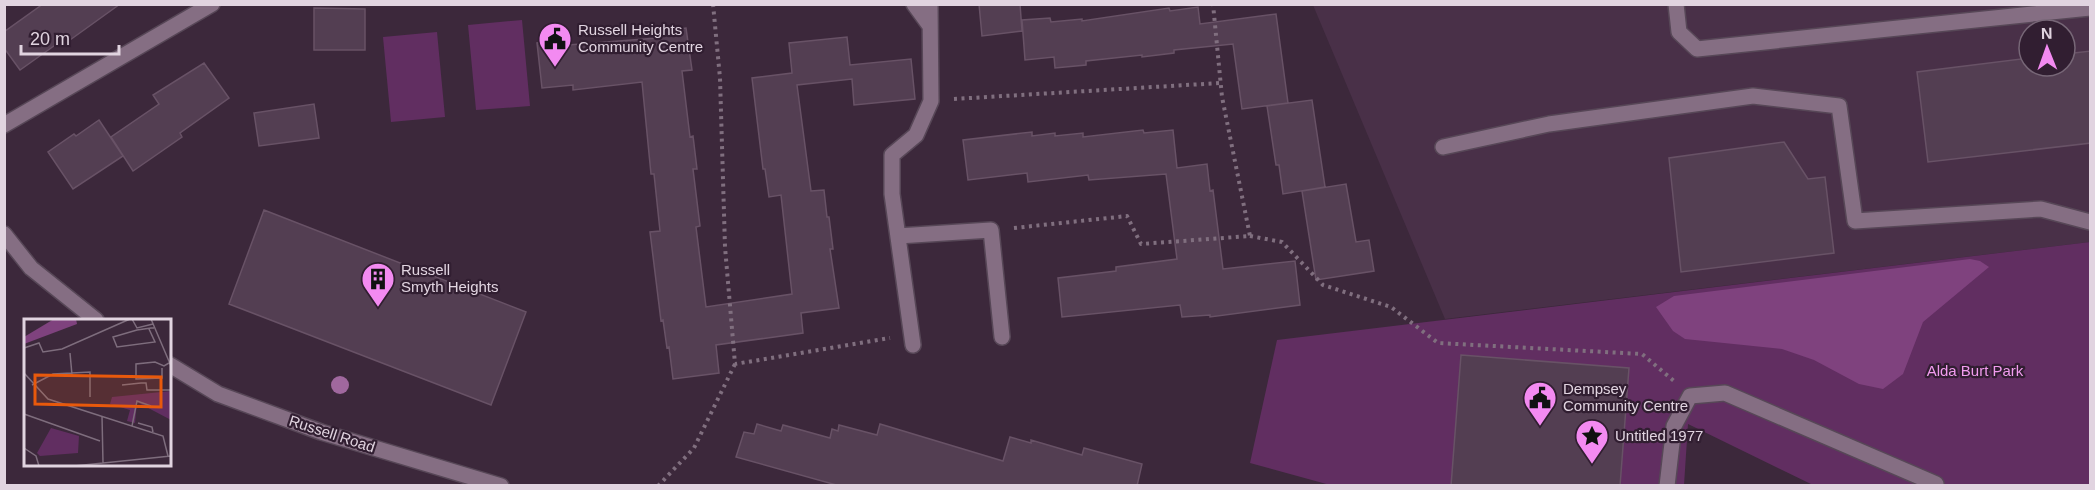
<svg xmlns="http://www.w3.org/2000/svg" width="2095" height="490" viewBox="0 0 2095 490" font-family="Arial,sans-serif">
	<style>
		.built { fill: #493048; fill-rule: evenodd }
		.green { fill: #612e61 }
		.forest { fill: #7f427e }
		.building { fill: #533e52; stroke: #685266; stroke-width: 1.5 }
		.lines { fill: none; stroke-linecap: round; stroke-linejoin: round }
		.service-casing { stroke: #574757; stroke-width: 18 }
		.tertiary-casing { stroke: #574757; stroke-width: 18 }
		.path { stroke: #806f7f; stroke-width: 4; stroke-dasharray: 3 4.5; stroke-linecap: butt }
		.service { stroke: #856e83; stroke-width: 15 }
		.tertiary { stroke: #856e83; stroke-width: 15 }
		.tree { fill: #a0689e }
		.labels { text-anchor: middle; stroke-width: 4.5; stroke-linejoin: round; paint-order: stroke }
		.poi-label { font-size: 15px; fill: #e1d4e0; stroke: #311e31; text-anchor: start }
		.park-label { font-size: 15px; fill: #f29cef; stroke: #311e31 }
		.street-label { font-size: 15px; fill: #e1d4e0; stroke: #311e31 }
		.inset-road { fill: none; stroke: #7e6d7d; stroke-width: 1.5 }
		.view { fill: #e8590c; fill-opacity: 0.15; stroke: #e8590c; stroke-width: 3 }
		.inset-edge { fill: none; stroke: #e1d4e0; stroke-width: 3 }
	</style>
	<rect width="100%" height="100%" fill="#3c283b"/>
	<!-- built -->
	<path class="built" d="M1313,5H2090V242L1445,319ZM2029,30H2065V66H2029Z"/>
	<!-- green -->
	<path class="green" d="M522,20L530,106L476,110L468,25Z
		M437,32L445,117L391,122L383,37Z
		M2090,242V485H1813L1688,424L1684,485H1330L1250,463L1277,340Z"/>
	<!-- forest -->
	<path class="forest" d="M1970,259L1980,261L1989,267L1923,322L1903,374L1883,389L1859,384L1814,360L1782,349L1685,339L1673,331L1656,307L1674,296Z"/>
	<!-- building -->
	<path class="building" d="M43,4H120L70,40L68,36L20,70L4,48V32Z
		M979,4H1020L1022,31L982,36Z
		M1198,7L1200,24L1276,14L1288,103L1242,109L1233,44L1174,50V53L1142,57V55L1086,61V65L1055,68L1054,57L1025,60L1022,20L1050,18L1051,22L1082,19V21L1169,8L1170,11Z
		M314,8L365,9V50H314Z
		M686,28L692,70L682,71L690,137L693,136L697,169H693L700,226L696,227L706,307L792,294L781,195L769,197L765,169H763L752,78L792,73L789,43L847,37L850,65L911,59L915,99L854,105L852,79L797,85L811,191L824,190L827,217H829L833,249H830L839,308L801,313L803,333L716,345L719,373L673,379L669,347L667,348L663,320L661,321L650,232L660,231L654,174H651L642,82L573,90V85L542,88L537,43L568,40V45L657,38L655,32Z
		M2091,51V143L1928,162L1917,72L2029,58V66H2065V54Z
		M204,63L229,98L180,133L182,137L133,171L111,137L159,104L153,95Z
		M1312,100L1325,187L1283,194L1279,165H1276L1267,106Z
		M314,104L319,138L259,146L254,113Z
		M99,120L123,156L73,189L48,152L74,134L76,136Z
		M1143,130L1144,133L1173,130L1177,168L1207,164L1210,191L1213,190L1223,269L1295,261L1300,305L1210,317V315L1182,317L1180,305L1062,317L1058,278L1116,271V267L1177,259L1166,174L1089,180L1088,175L1028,182L1027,173L968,180L963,140L1032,132V136L1055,133V136L1083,133V137Z
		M1784,142L1808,179L1825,177L1834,253L1681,272L1669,158Z
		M1346,184L1356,242L1369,240L1374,271L1316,280L1302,191Z
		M264,210L526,312L491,405L229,304Z
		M1461,355L1629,368L1620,486H1451Z
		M757,424L781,431L783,425L830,438L832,429L838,431L839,425L877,435L880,424L1003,461L1010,437L1031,443V440L1082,455L1084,448L1142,464L1137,486H840L736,457L744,432L754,434Z"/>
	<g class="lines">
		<!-- service casing -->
		<g class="service-casing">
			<path id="service" d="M914,4L930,26
				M1676,4L1679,32L1697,49L2090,8
				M4,125L212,4
				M1443,147L1549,124L1753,96L1839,106L1855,221L2041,209L2090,222
				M898,236L991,230L1002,337
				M913,345L892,194V155L916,135L931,101L930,4
				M1667,486L1674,426L1690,396L1725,393L1936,484"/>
		</g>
		<!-- tertiary casing -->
		<g class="tertiary-casing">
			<path id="tertiary" d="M4,234L31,268L96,320
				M170,365L218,394L321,432L501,486"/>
		</g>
		<!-- path -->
		<path class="path" d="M713,4L720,78L725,247L735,364L890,338
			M954,99L1220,83
			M1014,228L1127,216L1141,244L1250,236L1222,97L1213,4
			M1250,236L1282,242L1323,285L1391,307L1438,343L1642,354L1674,381
			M658,486L694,448L735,364"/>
		<!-- service -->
		<use href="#service" class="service"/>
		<!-- tertiary -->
		<use href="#tertiary" class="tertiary"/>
	</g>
	<!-- trees -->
	<circle class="tree" cx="340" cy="385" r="9"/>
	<!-- icons -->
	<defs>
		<g id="civic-pin" transform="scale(1.725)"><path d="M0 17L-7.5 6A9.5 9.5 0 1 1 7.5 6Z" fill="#f38af1" stroke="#311e31"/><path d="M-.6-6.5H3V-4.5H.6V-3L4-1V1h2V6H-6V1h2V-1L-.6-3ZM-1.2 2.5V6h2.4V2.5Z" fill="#111"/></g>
		<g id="building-pin" transform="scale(1.725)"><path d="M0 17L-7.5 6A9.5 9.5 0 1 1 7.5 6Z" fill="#f38af1" stroke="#311e31"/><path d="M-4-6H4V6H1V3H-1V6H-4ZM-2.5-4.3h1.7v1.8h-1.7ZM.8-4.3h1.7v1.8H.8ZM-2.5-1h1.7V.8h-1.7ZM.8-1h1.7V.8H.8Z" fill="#111"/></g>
		<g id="sight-pin" transform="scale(1.725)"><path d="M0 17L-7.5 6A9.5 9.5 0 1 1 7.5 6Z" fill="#f38af1" stroke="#311e31"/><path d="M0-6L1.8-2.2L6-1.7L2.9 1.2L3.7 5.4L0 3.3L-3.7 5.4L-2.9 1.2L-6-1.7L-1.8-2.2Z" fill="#111"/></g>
	</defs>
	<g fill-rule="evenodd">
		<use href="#civic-pin" x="555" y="39"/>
		<use href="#building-pin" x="378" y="279"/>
		<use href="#civic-pin" x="1540" y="398"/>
		<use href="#sight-pin" x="1592" y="436"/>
	</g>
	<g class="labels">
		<!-- poi labels -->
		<g class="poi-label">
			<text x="578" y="35">Russell Heights<tspan x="578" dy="17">Community Centre</tspan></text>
			<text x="401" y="275">Russell<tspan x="401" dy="17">Smyth Heights</tspan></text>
			<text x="1563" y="394">Dempsey<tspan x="1563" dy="17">Community Centre</tspan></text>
			<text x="1615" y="441">Untitled 1977</text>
		</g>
		<!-- park labels -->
		<g class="park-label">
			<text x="1975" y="376">Alda Burt Park</text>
		</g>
		<!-- street labels -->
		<g class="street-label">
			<text transform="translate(332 434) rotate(18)" y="5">Russell Road</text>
		</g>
	</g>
	<!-- overview -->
	<g transform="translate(24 319)">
		<rect width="147" height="147" fill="#3c283b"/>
		<path d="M147,72V101L113,83L111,104L103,102L106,91L86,85L88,78ZM27,109L55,117L54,134L16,137L13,134Z" fill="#612e61"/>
		<path d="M30,0H52L53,5L0,25V18Z" fill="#7f427e"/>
		<path class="inset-road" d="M108,0L113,9L129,5M127,0L147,47M125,10L131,23L93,28L89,18L113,11L127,9H130M0,29L15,24L19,33L38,30L106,0M46,34L48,56M138,49V59L112,60V45L131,43L140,47L145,44M0,54L24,80L139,117L144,137M8,66L29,55L66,53V78M98,66L117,64H122L123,71H147M0,95L76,122M78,97L79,144M114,104L128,108L129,113M108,107L113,82L127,87M0,129L12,137L15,147M50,147L147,137"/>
		<path class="view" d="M11,56L137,58V88L11,85Z"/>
		<rect width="147" height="147" class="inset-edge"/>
	</g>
	<!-- border -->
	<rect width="2095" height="490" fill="none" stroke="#e1d4e0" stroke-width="12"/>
	<!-- north arrow -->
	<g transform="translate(2047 48) rotate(359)"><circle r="28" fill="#311e31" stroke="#776777" stroke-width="1.5"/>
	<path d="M0-4.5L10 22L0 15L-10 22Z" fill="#f38af1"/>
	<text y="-9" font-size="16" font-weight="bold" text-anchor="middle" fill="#e1d4e0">N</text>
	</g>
	<!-- scale -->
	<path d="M21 45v9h98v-9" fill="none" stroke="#e1d4e0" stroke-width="3"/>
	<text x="30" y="45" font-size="18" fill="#e1d4e0" stroke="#311e31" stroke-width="4.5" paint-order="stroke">20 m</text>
</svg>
